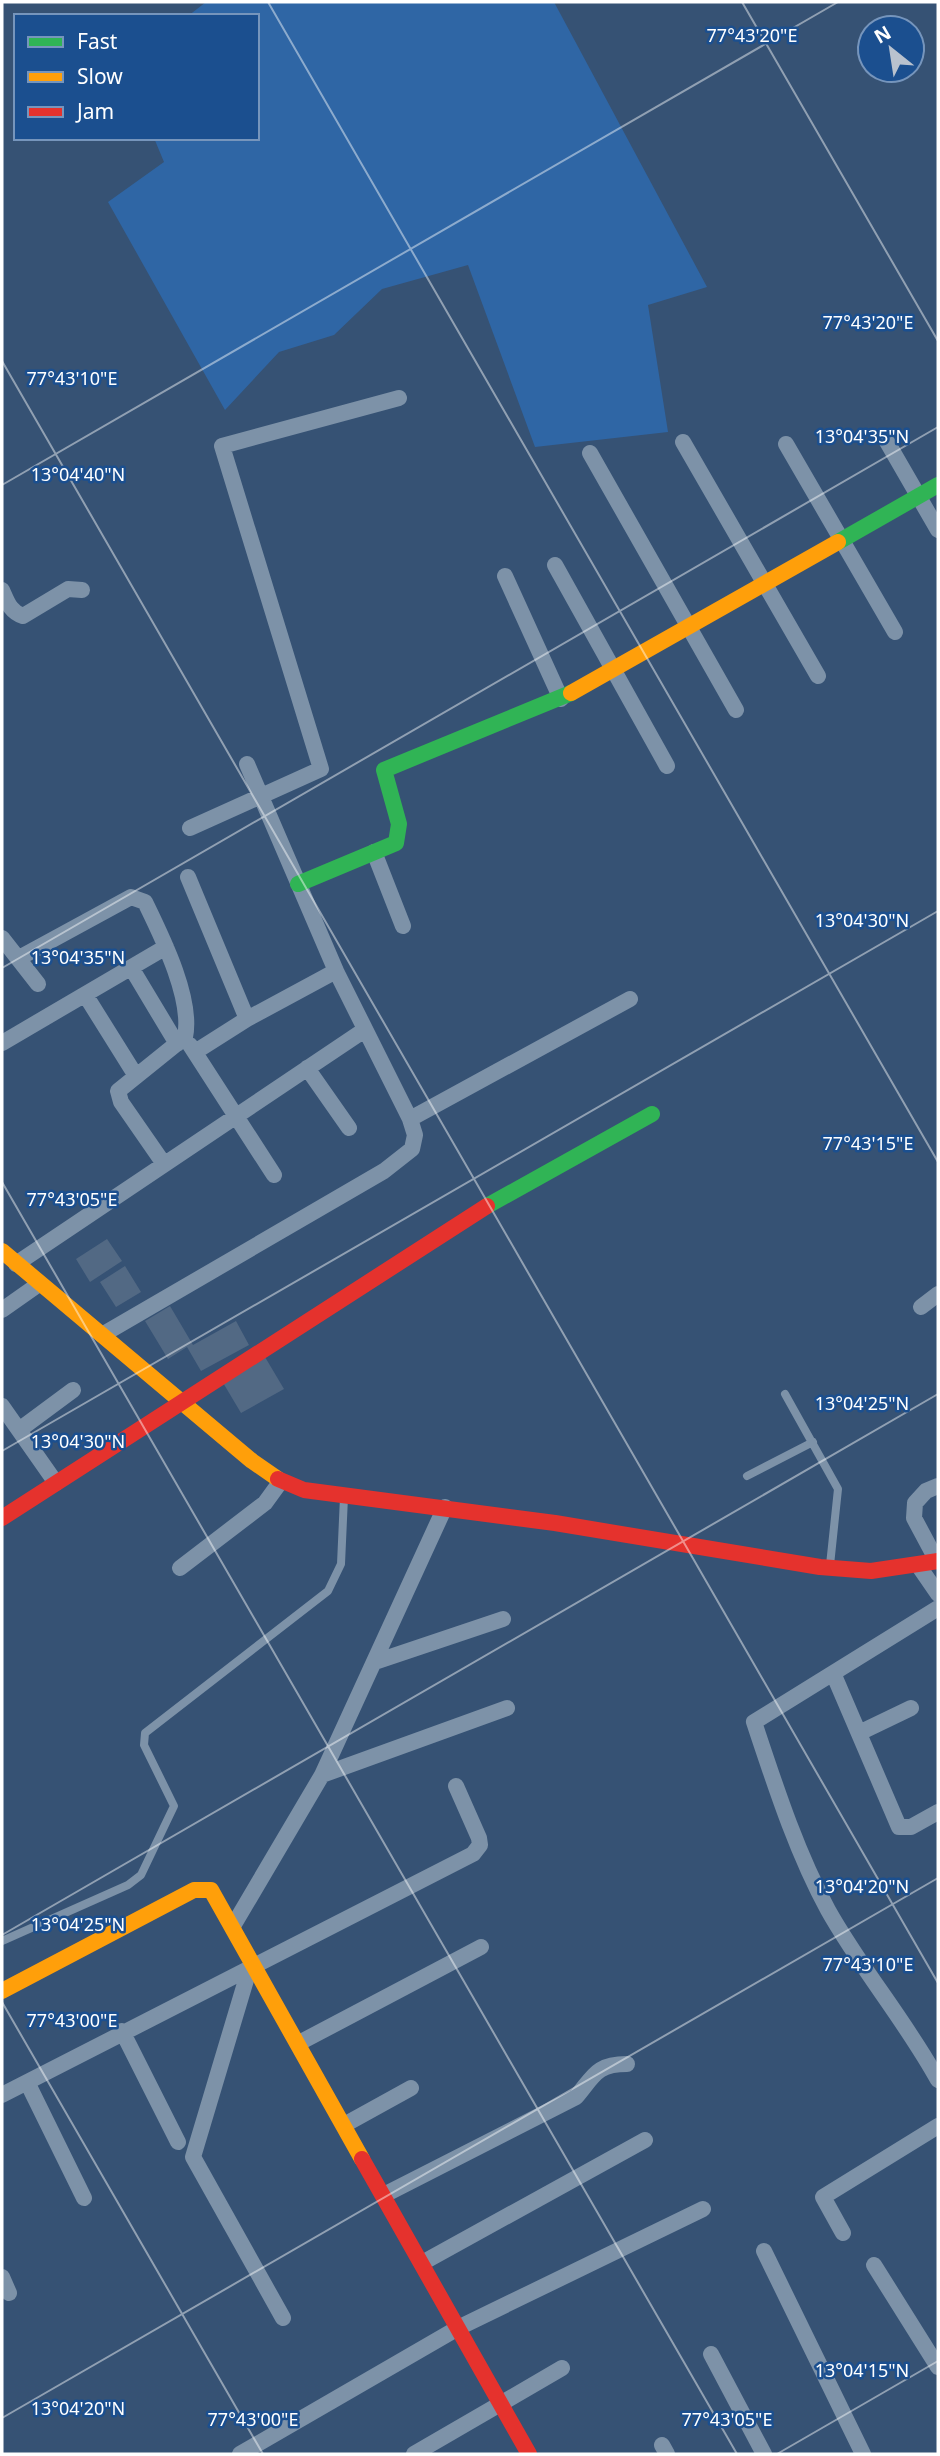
<svg xmlns="http://www.w3.org/2000/svg" width="940" height="2456" viewBox="0 0 940 2456" font-family="'Noto Sans',sans-serif">
	<style>
		.green { fill: #2f66a5 }
		.building { fill: #526984 }
		.lines { fill: none; stroke-linecap: round; stroke-linejoin: round }
		.lane { stroke: #7d92a8; stroke-width: 8 }
		.street { stroke: #7d92a8; stroke-width: 16 }
		.fast { stroke: #30b455; stroke-width: 16 }
		.slow { stroke: #ff9f0a; stroke-width: 16 }
		.jam { stroke: #e5322d; stroke-width: 16 }
		.ticks { fill: none; stroke: #fff; stroke-width: 2; stroke-opacity: 0.45 }
		.ticks-label { font-size: 18px; text-anchor: middle; fill: #fff; stroke: #1b4f8f; stroke-width: 5; stroke-linejoin: round; paint-order: stroke }
	</style>
	<rect width="100%" height="100%" fill="#365274"/>
	<!-- green -->
	<path class="green" d="M206,2H554L707,287L648,305L668,432L535,447L468,265L382,289L334,335L279,352L225,410L108,202L164,162L154,138H257V16H188Z"/>
	<!-- building -->
	<path class="building" d="M107,1239L122,1261L90,1282L76,1259Z
		M125,1266L141,1292L116,1307L100,1282Z
		M170,1306L193,1345L236,1321L249,1345L201,1371L187,1347L168,1359L145,1321Z
		M265,1357L284,1389L241,1413L222,1381Z"/>
	<g class="lines">
		<!-- lane -->
		<path class="lane" d="M785,1394L838,1489L830,1565
			M747,1476L813,1442
			M2,1941L128,1885L141,1875L174,1806L144,1745L145,1733L328,1591L341,1564L344,1497"/>
		<!-- street -->
		<path class="street" d="M886,440L938,530
			M683,442L818,676
			M786,444L895,632
			M590,453L736,710
			M555,565L667,766
			M505,576L561,699
			M2,590C7,601 10,612 23,616L68,589L82,590
			M190,828L321,769L222,446L399,398
			M374,852L403,926
			M188,877L247,1019
			M2,938L38,984
			M19,958L131,897L145,902C162,937 193,999 185,1037L118,1091L121,1102L164,1164
			M132,969L177,1044
			M86,996L136,1076
			M2,1043L166,947
			M190,1045L274,1175
			M195,1052L247,1019L336,971L247,764
			M307,1068L349,1128
			M410,1119L630,999
			M16,1264L363,1031
			M921,1307L938,1294
			M2,1310L39,1284
			M102,1335L384,1171L412,1149L415,1135L410,1119L336,971
			M2,1406L56,1483
			M19,1430L73,1390
			M937,1561L914,1518L915,1503L926,1491L938,1486
			M918,1565L938,1594
			M180,1568L265,1503L281,1481
			M938,1608L754,1722C775,1785 796,1851 828,1910C861,1969 905,2020 938,2080
			M375,1662L503,1619
			M833,1673L899,1827H911L938,1812
			M859,1733L911,1708
			M322,1775L507,1708
			M233,1926L322,1775L445,1507
			M249,1970L193,2157L283,2318
			M122,2031L178,2142
			M299,2043L481,1947
			M28,2084L84,2198
			M2,2095L473,1854L480,1845L479,1838L456,1786
			M344,2125L411,2088
			M384,2195L576,2097C594,2076 596,2064 627,2064
			M843,2233L823,2197L938,2126
			M764,2251L863,2454
			M422,2263L645,2140
			M874,2265L938,2367
			M2,2277L9,2293
			M711,2354L764,2454
			M662,2445L667,2454
			M240,2454L458,2328L703,2209
			M414,2454L562,2368"/>
		<!-- fast -->
		<path class="fast" d="M838,542L938,485
			M298,884L396,843L399,824L384,770L571,693
			M487,1206L652,1114"/>
		<!-- slow -->
		<path class="slow" d="M571,693L838,542
			M2,1251L252,1461L278,1479
			M2,1991L194,1890H211L362,2159"/>
		<!-- jam -->
		<path class="jam" d="M278,1479L304,1490L555,1523L820,1567L871,1571L938,1561
			M2,1518L487,1206
			M362,2159L529,2454"/>
	</g>
	<!-- ticks -->
	<path class="ticks" d="M268,2L938,1162M742,2L938,341M2,361L938,1983M2,485L838,2M2,968L938,427M2,1182L737,2454M2,1451L938,911M2,1935L938,1394M2,2002L263,2454M2,2418L938,1878M777,2454L938,2361"/>
	<g class="ticks-label">
		<text x="752" y="42">77°43'20"E</text>
		<text x="868" y="329">77°43'20"E</text>
		<text x="72" y="385">77°43'10"E</text>
		<text x="862" y="443">13°04'35"N</text>
		<text x="78" y="481">13°04'40"N</text>
		<text x="862" y="927">13°04'30"N</text>
		<text x="78" y="964">13°04'35"N</text>
		<text x="868" y="1150">77°43'15"E</text>
		<text x="72" y="1206">77°43'05"E</text>
		<text x="862" y="1410">13°04'25"N</text>
		<text x="78" y="1448">13°04'30"N</text>
		<text x="862" y="1893">13°04'20"N</text>
		<text x="78" y="1931">13°04'25"N</text>
		<text x="868" y="1971">77°43'10"E</text>
		<text x="72" y="2027">77°43'00"E</text>
		<text x="862" y="2377">13°04'15"N</text>
		<text x="78" y="2415">13°04'20"N</text>
		<text x="253" y="2426">77°43'00"E</text>
		<text x="727" y="2426">77°43'05"E</text>
	</g>
	<!-- border -->
	<rect width="940" height="2456" fill="none" stroke="#ffffff" stroke-width="7"/>
	<!-- legend -->
	<rect x="14" y="14" width="245" height="126" fill="#1b4f8f" stroke="#7695bc" stroke-width="2"/>
	<rect x="28" y="37" width="35" height="10" fill="#30b455" stroke="#7695bc" stroke-width="2"/>
	<text x="77" y="49" font-size="21" fill="#ffffff">Fast</text>
	<rect x="28" y="72" width="35" height="10" fill="#ff9f0a" stroke="#7695bc" stroke-width="2"/>
	<text x="77" y="84" font-size="21" fill="#ffffff">Slow</text>
	<rect x="28" y="107" width="35" height="10" fill="#e5322d" stroke="#7695bc" stroke-width="2"/>
	<text x="77" y="119" font-size="21" fill="#ffffff">Jam</text>
	<!-- north arrow -->
	<g transform="translate(891 49) rotate(330)"><circle r="33" fill="#1b4f8f" stroke="#7695bc" stroke-width="2"/>
	<path d="M0-5L12 26L0 18L-12 26Z" fill="#b9c2ce"/>
	<text y="-10" font-size="19" font-weight="bold" text-anchor="middle" fill="#ffffff">N</text>
	</g>
</svg>
